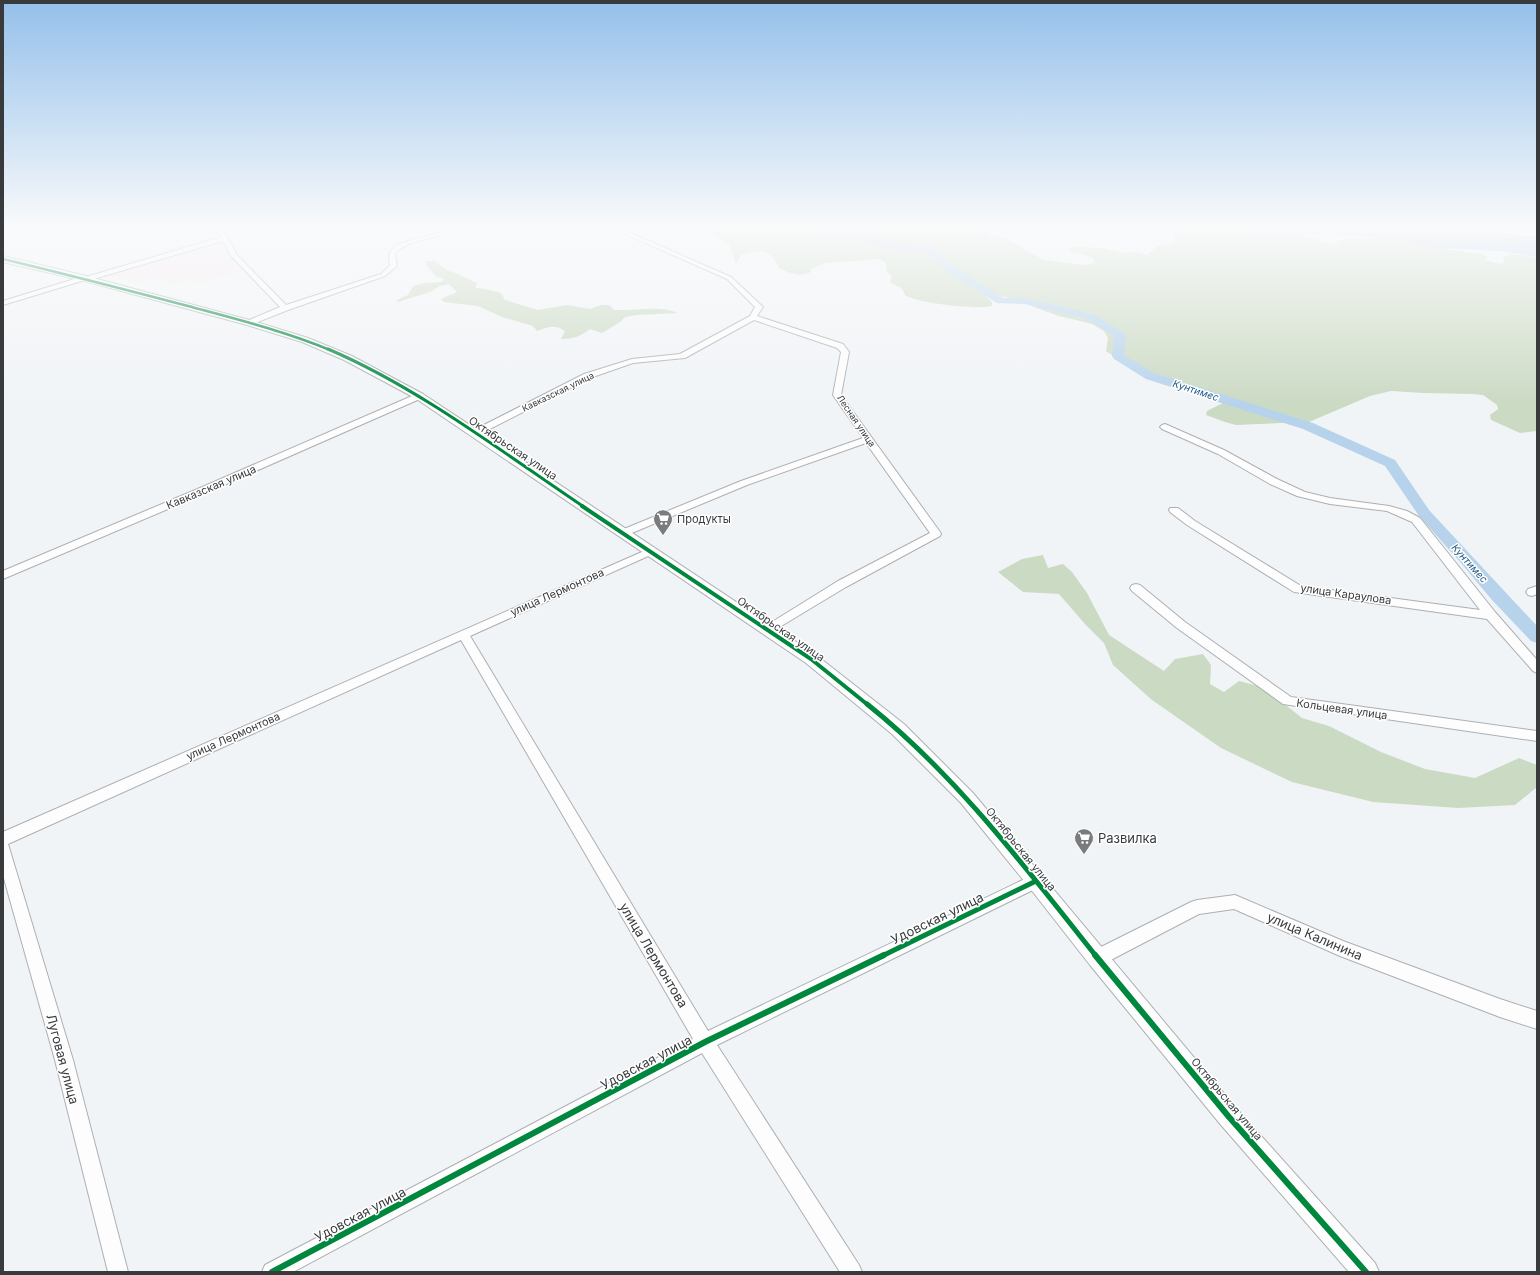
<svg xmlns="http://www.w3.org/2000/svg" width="1540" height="1275" viewBox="0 0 1540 1275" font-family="Inter,sans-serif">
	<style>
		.education { fill: #f6eaee }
		.forest { fill: #cbdac3 }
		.water { fill: #b7d3ec }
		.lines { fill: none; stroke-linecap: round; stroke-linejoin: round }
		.river { fill: #b7d3ec; fill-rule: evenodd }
		.minor-casing { stroke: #adafb2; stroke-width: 2 }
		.tertiary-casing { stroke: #adafb2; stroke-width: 2 }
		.minor { fill: #fdfdfe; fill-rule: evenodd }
		.tertiary { fill: #fdfdfe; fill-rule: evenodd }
		.cycleway-far4-casing { stroke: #fff; stroke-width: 4 }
		.cycleway-far3-casing { stroke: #fff; stroke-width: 5 }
		.cycleway-far2-casing { stroke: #fff; stroke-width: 6 }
		.cycleway-far1-casing { stroke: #fff; stroke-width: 8 }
		.cycleway-casing { stroke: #fff; stroke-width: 8 }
		.cycleway-far4 { stroke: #00873e; stroke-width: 2.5 }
		.cycleway-far3 { stroke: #00873e; stroke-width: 3 }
		.cycleway-far2 { stroke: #00873e; stroke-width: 4 }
		.cycleway-far1 { stroke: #00873e; stroke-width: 5 }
		.cycleway { stroke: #00873e; stroke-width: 6 }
		.labels { text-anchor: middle; stroke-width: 3; stroke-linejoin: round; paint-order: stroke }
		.far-street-label { font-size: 9px; fill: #383a3c; stroke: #fff }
		.far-water-label { font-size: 10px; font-style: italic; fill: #205986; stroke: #fff }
		.street-label { font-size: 11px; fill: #383a3c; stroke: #fff }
		.poi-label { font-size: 11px; fill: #383a3c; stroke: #fff; text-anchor: start }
		.near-poi-label { font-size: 13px; fill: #383a3c; stroke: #fff; text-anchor: start }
		.near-street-label { font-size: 13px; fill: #383a3c; stroke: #fff }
	</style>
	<rect width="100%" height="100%" fill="#f1f4f7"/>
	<!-- education -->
	<path class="education" d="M219,242L243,271L201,283L188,279L175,284L160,280H144L136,283L109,275Z"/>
	<!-- forest -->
	<path class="forest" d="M697,227H975L984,230L990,236L1004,238L1019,245L1025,250L1044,260L1083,265L1095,263L1092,257L1071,252L1068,249L1074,247L1103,248L1123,253L1134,252L1147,255L1158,246L1175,243V229L1181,227H1220L1249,231H1263L1303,236L1335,245L1337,242L1348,239L1390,238L1436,248L1481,254L1488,257L1485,260L1499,264L1505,263L1503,257C1513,253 1527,256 1537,258V431L1520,433L1491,420L1490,415L1498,409L1497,405L1483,395L1472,394L1423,393L1391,391L1370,396L1309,422L1236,425L1225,422L1206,415L1207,411L1223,403L1216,398L1162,383L1132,369L1106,351L1108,338L1104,331L1092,324L1059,316L1006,297L985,295L992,302V306C979,310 915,303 905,295C904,293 903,291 902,289C899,286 895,285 891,283V276L886,270C887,263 886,261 879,259L826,263L811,269V272C798,278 789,273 778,267C770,247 759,250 741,255L736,264L729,245L710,233Z
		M1497,231L1537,236V242L1498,233Z
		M426,261H435L444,268L477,283L475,288L486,289L501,293L505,300L538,310L567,305L590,309L601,305H609L614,310C635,311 659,305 678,313L637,315L625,317L620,322L602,333L590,329C581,336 573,339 561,339L565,331C555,324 548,327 537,331L533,326L502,317L478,306L444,302L441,299L457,292L449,284L440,286L430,292L398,302L397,300L408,295L413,286L426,283L442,282L444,279L436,276L426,265Z
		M1043,555L1048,568L1063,564L1072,572L1087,593L1109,635L1164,671L1175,659L1203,654L1211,665L1210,684L1224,692L1239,681L1258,686L1277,698L1302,718L1329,726L1381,752L1425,769L1475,778L1519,758L1537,765V787L1515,805L1458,808L1373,802L1292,782L1221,748L1152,700L1113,665L1104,643L1085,624L1059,594L1023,592L998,572L1022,559Z"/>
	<!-- water -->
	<path class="water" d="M1220,227H1466L1537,242V257L1500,251L1436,248L1390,238L1330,234L1287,235Z"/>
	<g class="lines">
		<!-- river -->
		<path class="river" d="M811,227H827L883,241L935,250L960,271L1003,298H1025L1095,315L1124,333L1126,335L1124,355L1154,373L1313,423L1395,460L1429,510L1537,626V643L1531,641L1492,600L1461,563L1419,516L1385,466L1303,429L1146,379L1114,359L1112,356L1114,336L1087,319L1025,304L997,303L952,275L928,254L883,247L813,229Z"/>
		<!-- minor casing -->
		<g class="minor-casing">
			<path id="minor" d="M213,227H219L228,238L237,255L286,305L381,274L390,265L389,254L396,245L437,233L448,227H456C440,241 408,237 395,254L397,266L385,276L288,310L250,325H247V321L280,307L232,257L223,241L90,280H85L3,305V301L81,277H86L221,237Z
				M609,227H617L731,277L763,307L757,316L843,344L849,352L841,395L940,532L941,534L940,536L846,587L768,634L764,633L762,630L764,627L838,581L930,533L866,443L747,485L627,535H619L618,533L619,531L741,481L863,438L833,395L841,352L837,348L754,320L685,358L633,363L590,378L478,435H472L470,433L472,431L584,374L632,359L680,354L750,316L755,307L727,279Z
				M1488,227C1503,227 1521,231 1537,233V237L1508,234Z
				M419,393L422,394L423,396L422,398L208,492L3,579V571L200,488Z
				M1165,424L1224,450L1277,479L1305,492L1330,498L1389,506L1407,511L1420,518L1495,612L1537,660V673L1533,671L1487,619L1294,592L1187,525L1170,512L1169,510L1170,508H1178L1195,521L1301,586L1480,610L1412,522L1387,511L1330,504L1297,496L1270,484L1218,454L1162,429L1160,427L1162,425Z
				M651,548L655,549L656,551L655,553L470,636L708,1031L1031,876L1036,874L1041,876L1044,881L1041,886L717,1045L859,1265L862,1272H840L702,1053L293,1272H262L265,1265L693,1039L461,640L8,844L73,1060L128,1272H108L55,1060L3,875V832Z
				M1136,584L1140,585L1185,622L1291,697L1537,731V741L1283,704L1177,628L1132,591L1130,588L1132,585Z
				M1537,586V594L1532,596L1528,595L1526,592L1528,589Z
				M1235,895L1343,941L1500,999L1537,1011V1029L1500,1017L1340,956L1234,909L1199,914L1103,964L1097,966L1091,964L1089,958L1091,952L1191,902L1197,900Z"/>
		</g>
		<!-- tertiary casing -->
		<g class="tertiary-casing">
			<path id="tertiary" d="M3,256L86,276L253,321L308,338L352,356L423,394L816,655L904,724L973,793L1237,1109L1375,1263L1379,1272H1349L1221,1125L1090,965L1029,887L961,803L892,734L806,663L415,398L344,360L302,342L247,325L81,280L3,262Z"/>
		</g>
		<!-- minor -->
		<use href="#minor" class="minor"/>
		<!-- tertiary -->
		<use href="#tertiary" class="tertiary"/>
		<!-- cycleway-far4 casing -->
		<g class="cycleway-far4-casing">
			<path id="cycleway-far4" d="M3,259C65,274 127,290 188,306C236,319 284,331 330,350"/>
		</g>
		<!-- cycleway-far3 casing -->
		<g class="cycleway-far3-casing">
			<path id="cycleway-far3" d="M328,349C419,388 502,452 584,507"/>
		</g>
		<!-- cycleway-far2 casing -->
		<g class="cycleway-far2-casing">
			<path id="cycleway-far2" d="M582,506L811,659L868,705"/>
		</g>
		<!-- cycleway-far1 casing -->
		<g class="cycleway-far1-casing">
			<path id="cycleway-far1" d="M867,704C956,775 1025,867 1096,956
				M882,956L1036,881"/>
		</g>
		<!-- cycleway casing -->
		<g class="cycleway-casing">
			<path id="cycleway" d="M1095,955L1229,1117L1366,1272
				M272,1272L705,1042L884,955"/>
		</g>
		<!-- cycleway-far4 -->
		<use href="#cycleway-far4" class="cycleway-far4"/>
		<!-- cycleway-far3 -->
		<use href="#cycleway-far3" class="cycleway-far3"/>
		<!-- cycleway-far2 -->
		<use href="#cycleway-far2" class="cycleway-far2"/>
		<!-- cycleway-far1 -->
		<use href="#cycleway-far1" class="cycleway-far1"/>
		<!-- cycleway -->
		<use href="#cycleway" class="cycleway"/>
	</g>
	<!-- sky -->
	<linearGradient id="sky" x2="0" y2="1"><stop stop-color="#94c0ea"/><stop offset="0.56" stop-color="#f9fafb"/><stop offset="1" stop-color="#f9fafb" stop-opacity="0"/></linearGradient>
	<rect width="1540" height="405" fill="url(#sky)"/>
	<!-- icons -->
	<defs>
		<g id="supermarket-pin" transform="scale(1)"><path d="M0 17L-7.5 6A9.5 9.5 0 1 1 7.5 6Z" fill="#797b7d" stroke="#fff"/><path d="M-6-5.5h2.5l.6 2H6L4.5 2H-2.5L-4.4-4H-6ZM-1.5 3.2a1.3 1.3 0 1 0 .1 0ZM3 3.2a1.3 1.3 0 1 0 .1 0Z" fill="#fff"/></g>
	</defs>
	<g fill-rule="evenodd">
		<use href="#supermarket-pin" x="663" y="519"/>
		<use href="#supermarket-pin" x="1084" y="838"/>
	</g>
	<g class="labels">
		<!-- far-street labels -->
		<g class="far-street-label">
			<text transform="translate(558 392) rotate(-26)" y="3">Кавказская улица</text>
			<text transform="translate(856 421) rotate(56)" y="3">Лесная улица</text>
		</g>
		<!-- far-water labels -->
		<g class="far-water-label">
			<text transform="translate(1196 390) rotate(18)" y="4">Кунтимес</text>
			<text transform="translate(1470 563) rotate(48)" y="4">Кунтимес</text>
		</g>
		<!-- street labels -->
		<g class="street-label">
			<text transform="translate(513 448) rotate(34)" y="4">Октябрьская улица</text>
			<text transform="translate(211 487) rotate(-23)" y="4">Кавказская улица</text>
			<text transform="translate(557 592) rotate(-24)" y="4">улица Лермонтова</text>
			<text transform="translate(1346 594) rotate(8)" y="4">улица Караулова</text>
			<text transform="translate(781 629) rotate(35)" y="4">Октябрьская улица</text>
			<text transform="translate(1342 709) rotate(8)" y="4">Кольцевая улица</text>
			<text transform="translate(233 736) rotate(-24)" y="4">улица Лермонтова</text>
			<text transform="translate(1021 849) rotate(51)" y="4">Октябрьская улица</text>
			<text transform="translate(1227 1099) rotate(50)" y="4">Октябрьская улица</text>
		</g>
		<!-- poi labels -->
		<g class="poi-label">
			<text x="677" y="523">Продукты</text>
		</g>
		<!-- near-poi labels -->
		<g class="near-poi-label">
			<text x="1098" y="843">Развилка</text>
		</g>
		<!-- near-street labels -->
		<g class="near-street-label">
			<text transform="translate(937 918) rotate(-26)" y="5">Удовская улица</text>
			<text transform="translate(1315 936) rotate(23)" y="5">улица Калинина</text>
			<text transform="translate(654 955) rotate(59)" y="5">улица Лермонтова</text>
			<text transform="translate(63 1059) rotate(75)" y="5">Луговая улица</text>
			<text transform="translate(646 1062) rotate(-28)" y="5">Удовская улица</text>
			<text transform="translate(360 1214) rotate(-28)" y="5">Удовская улица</text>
		</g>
	</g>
	<!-- border -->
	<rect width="1540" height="1275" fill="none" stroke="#383a3c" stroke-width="8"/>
</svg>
